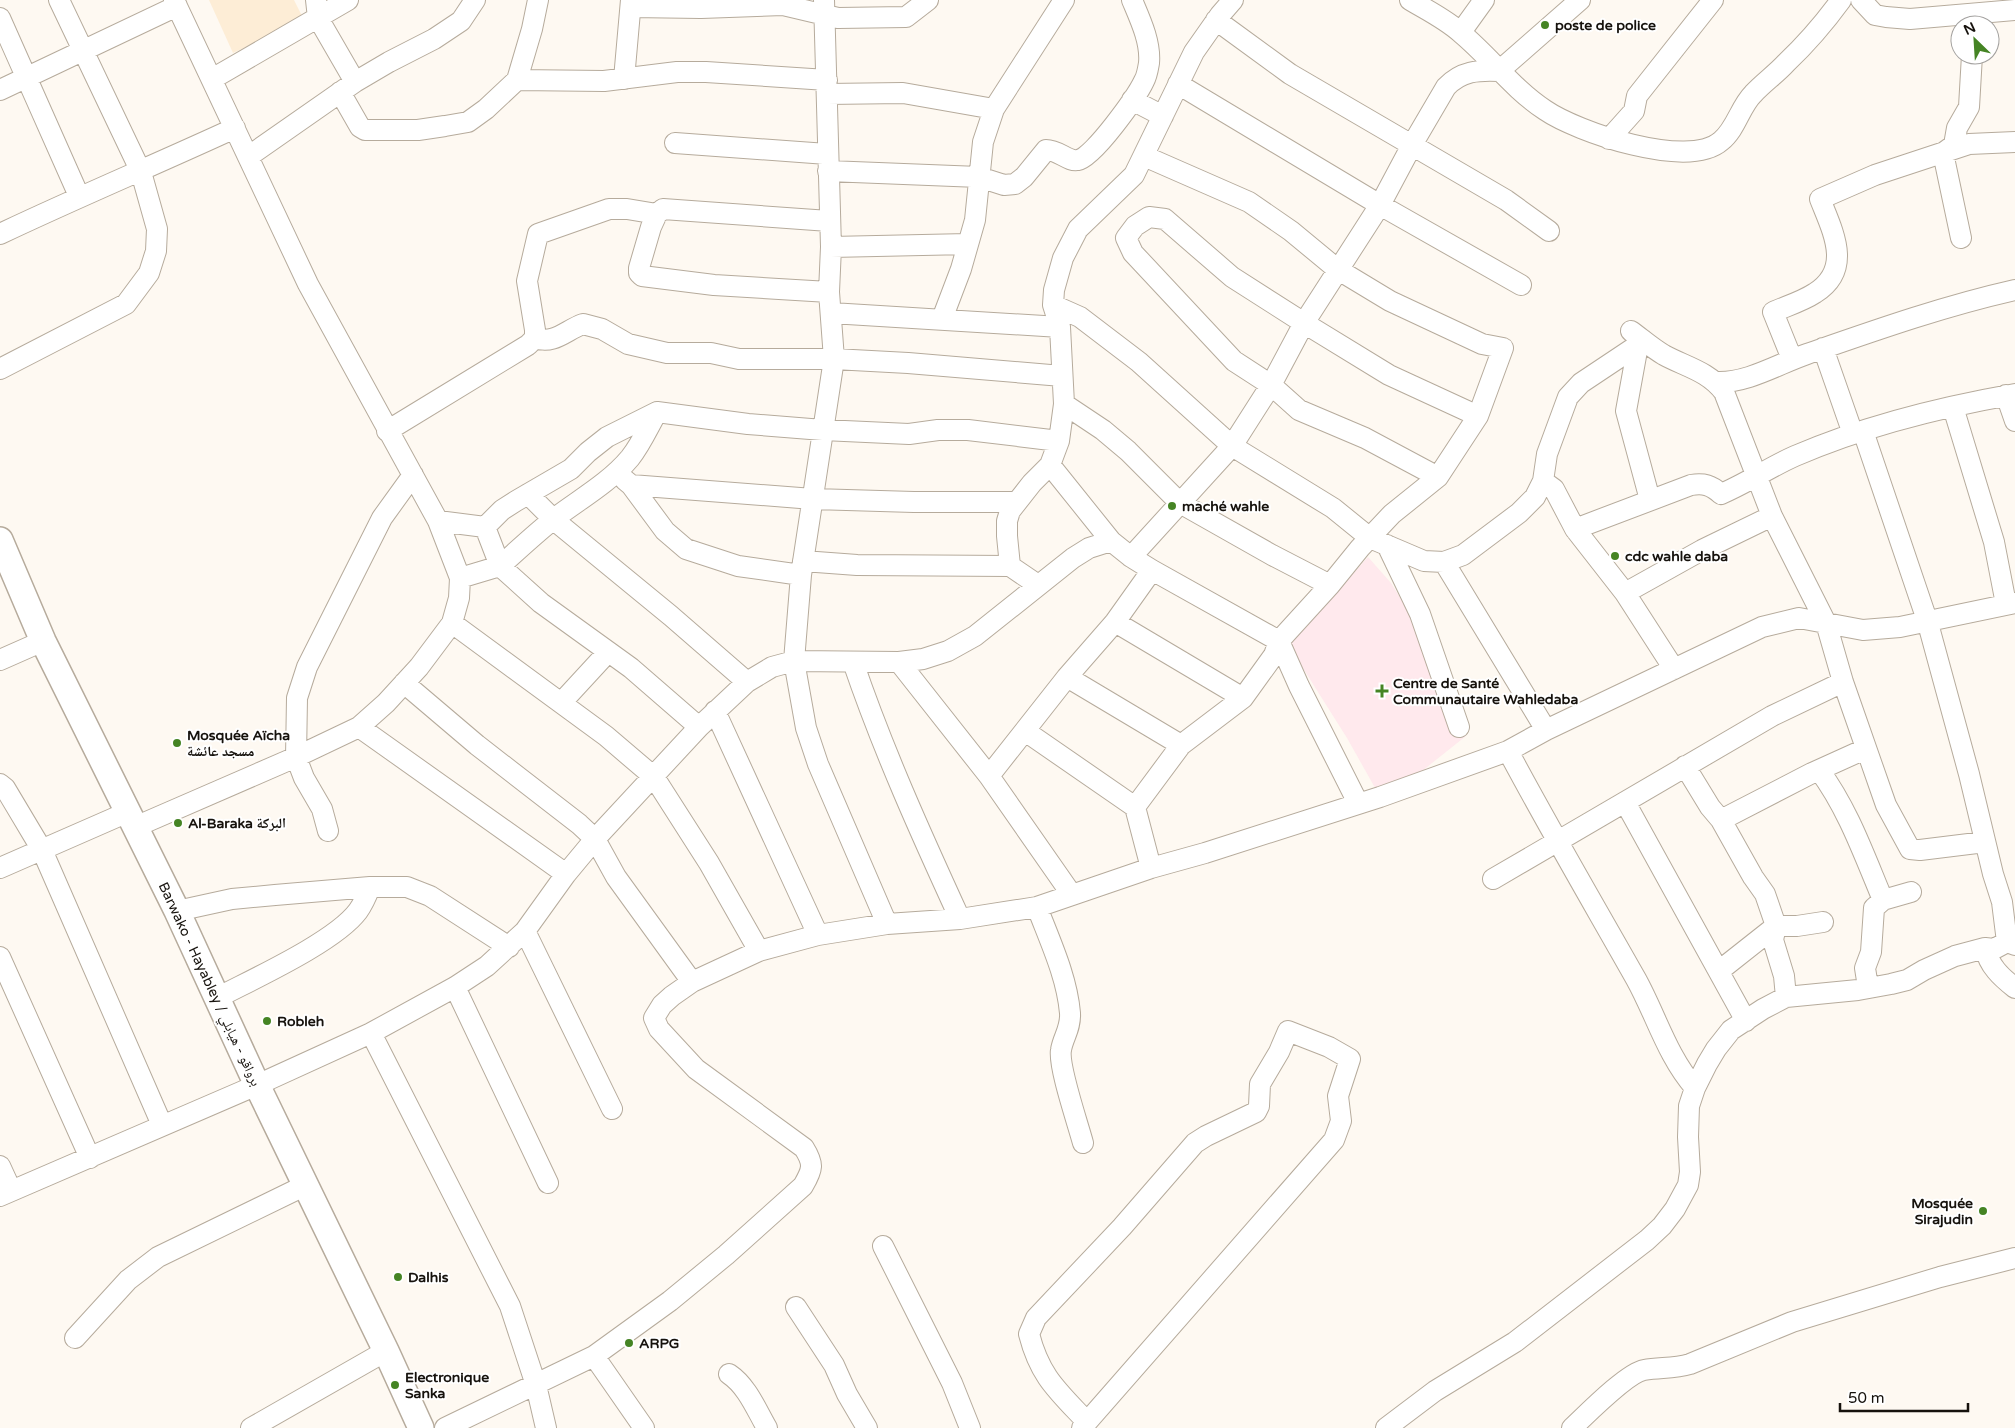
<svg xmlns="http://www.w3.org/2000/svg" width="2015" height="1428" viewBox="0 0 2015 1428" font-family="'Varela Round','Noto Naskh Arabic',sans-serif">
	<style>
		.built { fill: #fdedd6 }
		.medical { fill: #ffe9ed }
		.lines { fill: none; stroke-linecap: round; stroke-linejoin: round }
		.minor-casing { stroke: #b6ab9c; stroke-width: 22 }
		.major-casing { stroke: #b6ab9c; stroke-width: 28 }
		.minor { stroke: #fff; stroke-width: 20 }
		.major { stroke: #fff; stroke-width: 25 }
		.poi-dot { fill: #458424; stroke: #fff; stroke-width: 2 }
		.labels { text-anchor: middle; stroke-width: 4; stroke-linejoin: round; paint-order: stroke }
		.poi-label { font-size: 14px; font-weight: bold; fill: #16120d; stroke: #fff; text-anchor: start }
		.street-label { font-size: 14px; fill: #16120d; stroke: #fff }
	</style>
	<rect width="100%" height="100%" fill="#fef9f2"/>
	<!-- built -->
	<path class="built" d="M209,0H294L304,20L233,53Z"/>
	<!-- medical -->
	<path class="medical" d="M1368,557L1391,583L1424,636L1466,736L1383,802L1347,738L1289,646Z"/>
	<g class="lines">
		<!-- minor casing -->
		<g class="minor-casing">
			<path id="minor" d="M316,0L318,18L355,82
				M824,0L831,247L829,292L834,359L801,575L794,661L806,728L818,764L887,924
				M1410,0C1427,10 1447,20 1461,33C1490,57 1513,89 1545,110C1577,132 1688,170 1721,141C1736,129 1740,107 1753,94C1763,83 1776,74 1786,63C1806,44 1825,22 1841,0
				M1861,0L1875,15L1886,17L1910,19L2015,10
				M631,7L701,8L783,5L838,18L906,17L928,0
				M0,18L79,196
				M1216,20L1290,74L1506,200L1549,231
				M1461,32L1484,0
				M1499,71L1580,0
				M212,79L348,0
				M624,79L631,0
				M517,80L604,81L677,72H706L827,80
				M1178,84L1380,205L1521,285
				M0,90L177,6
				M340,92L360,127L365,130H418L445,126L468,122L486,109L517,80L532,29L538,0
				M827,94L903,93L994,109
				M1132,100L1163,116
				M1609,139L1634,111L1637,96L1713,0
				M675,143L827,154
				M249,156L355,82L389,62L434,39L461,21L475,0
				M828,171L979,177L1004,185L1015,184L1024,177L1046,150C1059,150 1068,162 1078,160C1093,158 1137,96 1144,81C1147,76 1148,69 1149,63C1151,42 1140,19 1132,0
				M657,214L651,227L639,268V273L642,276L714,285L829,292
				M0,234C78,197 157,164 235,128
				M1961,238L1943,153L1954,145L1957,128L1969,107L1972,55
				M831,247L968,244
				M1053,305L1080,317L1139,362L1232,446L1333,508L1370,538L1424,561L1444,562L1463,555L1519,513L1535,497L1543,481L1547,454L1568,397L1581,383L1638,345
				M831,313L1060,327
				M942,319L961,269L975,220L983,142L994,109L1064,0
				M1631,331C1642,339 1652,348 1664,355C1686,367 1708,371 1724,392L1772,516L1826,623L1843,682L1886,805L1910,849L1920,850L1985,842
				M535,338C554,345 566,330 583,324L602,329L628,344L667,353H711L739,359H834L908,363L1062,376
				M1643,340L1638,345L1626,411L1650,500
				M1823,348L1853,434
				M1792,359L1773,312C1787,306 1803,301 1815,293C1853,269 1833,232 1820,199L1875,175L1969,144L2015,142
				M0,369L126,304L149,273L156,251L157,229L141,172L59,0
				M1717,382C1748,383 1778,364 1807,354C1876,330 1944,306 2015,290
				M2006,395L2015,421
				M1064,404L1103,430L1128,451L1180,503L1272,555L1330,585
				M1953,407L1994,542L2006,604
				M657,412C648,428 641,444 630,458C609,483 580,499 555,518C536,533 518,550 500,566L541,603L631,668L699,727
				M387,431L528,345L535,338V330L527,281L538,234L609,209H627L657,214L663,209L829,221
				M1863,431L1927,620L1969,774L1993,874L2002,902L2007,942
				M1050,465L1111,541L1131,557L1152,570L1279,641L1299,686L1358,803
				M1438,477L1365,438L1299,410L1271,385L1234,361L1133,253L1126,238L1135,226L1149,217L1165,219L1232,277L1304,323L1389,375L1478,416
				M625,480L631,485L665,531L686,549L738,566L801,575
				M1543,481L1554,489L1575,529L1625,593L1674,669
				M631,485L813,499L914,502H1016
				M528,494L554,520L671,616L747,682
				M438,521L485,527
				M1575,529L1691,485C1704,483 1711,485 1721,494C1747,483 1770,467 1795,456C1864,426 1941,407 2015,394
				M1387,545L1420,614L1459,727
				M1131,557L1232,446L1271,385L1304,323L1380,205L1412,145L1446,87C1461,71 1478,70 1499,71
				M803,561L857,565L1010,566L1038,585
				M1444,562L1546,730
				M1010,566L1007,536V521L1010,511L1032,483L1050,465L1059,441L1064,404L1060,327L1053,305L1054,290L1063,258L1078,229L1134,175L1194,52L1220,15L1233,0
				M460,578L500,566L485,527L502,510L516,501L571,469L588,452L607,437L657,412L748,424L823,430L909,434L938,430H968L1059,441
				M1625,593L1702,550L1772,516
				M1115,622L1243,698
				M452,623L606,736L654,777L709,863L759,951
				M0,660L43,641
				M853,662C883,750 921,834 960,919
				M899,662L989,776L1072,895
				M1067,677L1181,745
				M404,683L477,745L579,824L595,839L616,877L692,982
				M561,703L608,652
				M715,711L818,935
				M359,727L566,874
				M1025,731L1135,807L1151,868
				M1508,751C1549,828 1593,903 1636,979C1656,1015 1667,1056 1695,1088
				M1685,766L1710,807L1721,820L1753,877L1765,894L1776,926L1773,940L1784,976L1786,997
				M1819,770C1848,809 1864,855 1883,900
				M989,776L1067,677L1115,622L1152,570
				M0,784L5,788L42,850L162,1125
				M1625,802L1746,1021
				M1135,807L1181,745L1243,698L1274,655L1279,641L1330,585L1360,548L1392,514L1438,477L1478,416L1503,348L1482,344L1390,301L1337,269L1291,231L1249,202L1144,156
				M1721,820L1812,773L1865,749
				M135,827L296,757L359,727L386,703L419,667L452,623L459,598L460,578L438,521L308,284L174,0
				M328,831L322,809L304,778L296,757L297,698L307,667L382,518L413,475
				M0,868L128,812
				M1493,879L1772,716L1843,682
				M1037,907C1050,941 1067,977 1070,1013C1071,1029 1063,1037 1061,1050C1058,1066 1078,1124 1083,1143
				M177,911L232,899L275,895L370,887H407L430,896L509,947
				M525,931L612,1109
				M1985,948C1989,966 2001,977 2015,988
				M0,957L90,1158
				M1719,971L1776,926H1797L1823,922
				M455,987L548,1183
				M1868,987L1865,968L1871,952L1874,908L1883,900L1911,892
				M217,998C253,979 335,942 358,911C363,904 367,895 370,887
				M371,1033L510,1306L536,1385L546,1428
				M0,1166L11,1190
				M0,1196L257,1085L371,1033L455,987L487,966L525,931L566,874L595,839L699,727L747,682L772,667L794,661L899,662L923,659L948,651L975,636L1073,558L1089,548L1111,541
				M883,1246L952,1383L970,1428
				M796,1307L834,1365L847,1394L867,1428
				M75,1338L128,1280L158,1257L306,1185
				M594,1356L644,1428
				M729,1374C747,1386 756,1409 767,1428
				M251,1428L386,1351
				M445,1428L594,1356L670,1301L726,1255L803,1186C813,1169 814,1164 804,1148L696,1069L659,1029L654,1018L662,1005L672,996L692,982L759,951L818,935L887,924L960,919L1037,907L1151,868L1205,853L1380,797L1508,751L1546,730L1762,627L1799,618L1863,630L1900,627L2015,603
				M1082,1428L1087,1422L1334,1140L1341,1121L1338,1096L1350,1059L1329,1047L1288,1031L1279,1052L1260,1084L1259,1106L1256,1112L1206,1136L1195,1143L1122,1227L1036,1318L1029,1334C1040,1377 1058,1391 1087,1422
				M1386,1428L1435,1391L1515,1342L1647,1240L1662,1226L1675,1209L1688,1185L1690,1172L1688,1137L1689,1106L1695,1088L1707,1064L1716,1049L1731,1030L1763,1009L1786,997L1858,990L1891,984L1907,980L1924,970L1955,956L1985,948L1994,949L2007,942L2015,945
				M1572,1428C1586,1415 1627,1373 1644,1370C1660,1367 1673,1369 1690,1364L1792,1322L1940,1277L2015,1258"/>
		</g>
		<!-- major casing -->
		<g class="major-casing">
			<path id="major" d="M0,540L43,641L177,911L257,1085L386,1351L421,1428"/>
		</g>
		<!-- minor -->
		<use href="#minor" class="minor"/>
		<!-- major -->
		<use href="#major" class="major"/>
	</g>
	<!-- markers -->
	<g class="poi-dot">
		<circle cx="1545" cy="25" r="5"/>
		<circle cx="1172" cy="506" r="5"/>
		<circle cx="1615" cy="556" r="5"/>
		<path d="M1379.5 683.5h5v5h5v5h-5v5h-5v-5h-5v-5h5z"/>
		<circle cx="177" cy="743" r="5"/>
		<circle cx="178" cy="823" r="5"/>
		<circle cx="267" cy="1021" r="5"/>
		<circle cx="1983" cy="1211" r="5"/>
		<circle cx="398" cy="1277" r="5"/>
		<circle cx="629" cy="1343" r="5"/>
		<circle cx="395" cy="1385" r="5"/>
	</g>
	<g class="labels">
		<!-- poi labels -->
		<g class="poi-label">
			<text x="1555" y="30">poste de police</text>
			<text x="1182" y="511">maché wahle</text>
			<text x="1625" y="561">cdc wahle daba</text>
			<text x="1393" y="688">Centre de Santé<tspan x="1393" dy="16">Communautaire Wahledaba</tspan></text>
			<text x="187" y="740">Mosquée Aïcha<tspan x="187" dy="16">مسجد عائشة</tspan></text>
			<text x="188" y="828">Al-Baraka البركة</text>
			<text x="277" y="1026">Robleh</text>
			<text x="1973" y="1208" text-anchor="end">Mosquée<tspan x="1973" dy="16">Sirajudin</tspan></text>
			<text x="408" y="1282">Dalhis</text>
			<text x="639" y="1348">ARPG</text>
			<text x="405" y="1382">Electronique<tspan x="405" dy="16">Sanka</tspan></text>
		</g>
		<!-- street labels -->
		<g class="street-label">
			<text transform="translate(210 984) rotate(65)" y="5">Barwako - Hayabley / برواقو - هيابلي</text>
		</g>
	</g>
	<!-- north arrow -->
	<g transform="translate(1975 40) rotate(335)"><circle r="24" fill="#ffffff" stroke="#a2a09e"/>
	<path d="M0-4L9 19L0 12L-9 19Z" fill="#458424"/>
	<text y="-8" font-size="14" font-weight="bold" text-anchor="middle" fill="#16120d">N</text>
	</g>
	<!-- scale -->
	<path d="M1840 1403v8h128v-8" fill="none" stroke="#16120d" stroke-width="2.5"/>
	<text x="1848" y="1403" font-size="15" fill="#16120d" stroke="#ffffff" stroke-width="4" paint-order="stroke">50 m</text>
</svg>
